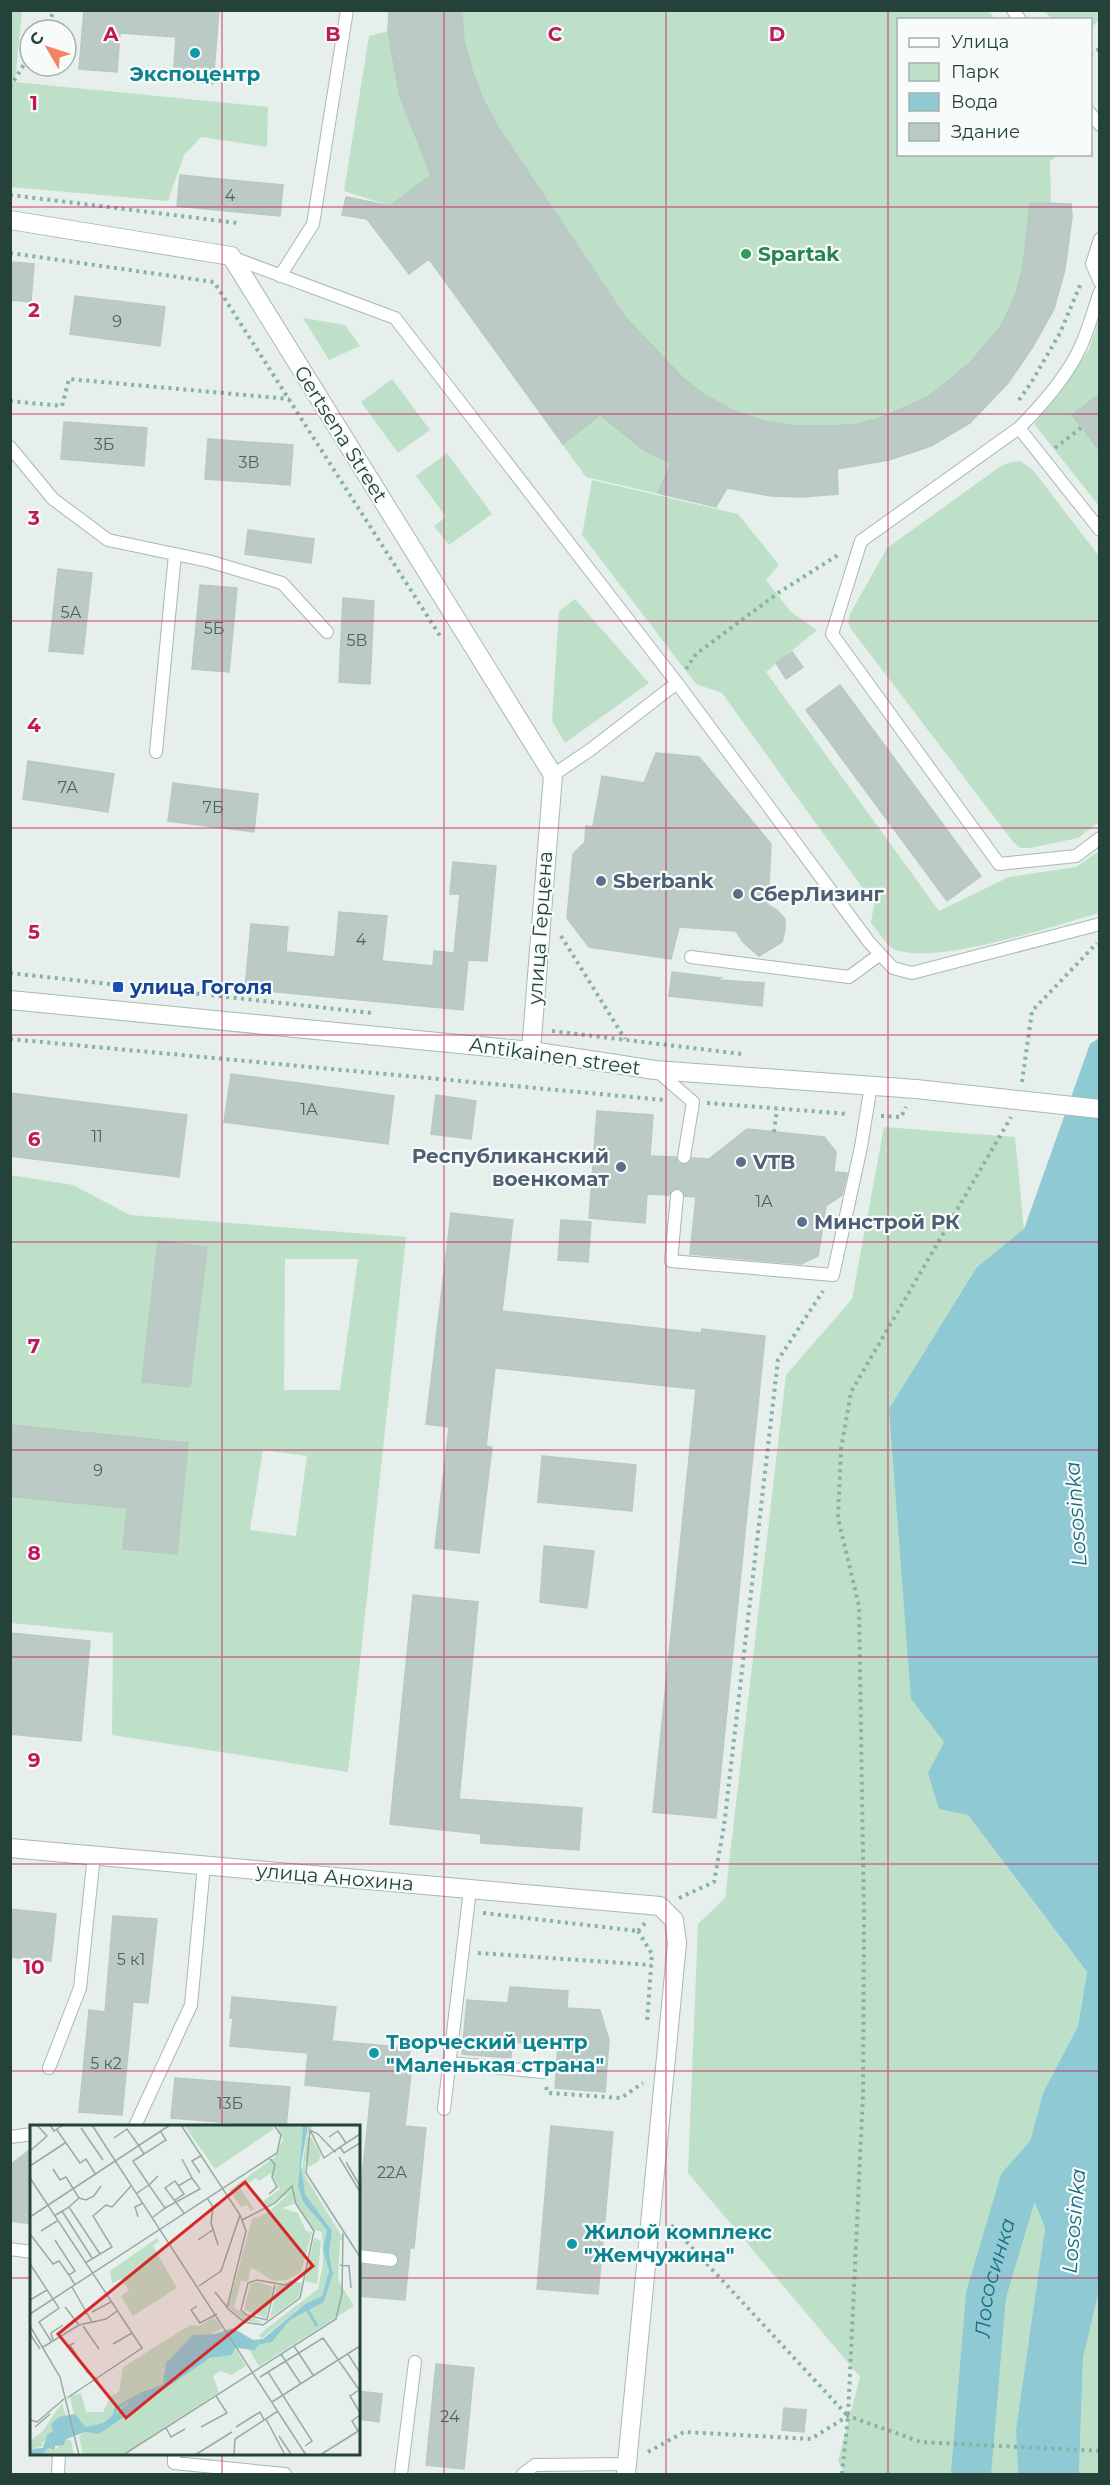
<svg xmlns="http://www.w3.org/2000/svg" width="1110" height="2485" viewBox="0 0 1110 2485" font-family="Montserrat,sans-serif">
	<style>
		.green { fill: #bfe0c8; fill-rule: evenodd }
		.water { fill: #8ec9d4 }
		.lines { fill: none; stroke-linecap: round; stroke-linejoin: round }
		.river { stroke: #8ec9d4; stroke-width: 40 }
		.building { fill: #bbcac4; stroke: #b8c9c2; stroke-width: 1.5 }
		.lane-casing { stroke: #a8b8b2; stroke-width: 14 }
		.street-casing { stroke: #a8b8b2; stroke-width: 20 }
		.secondary-casing { stroke: #a4bbb3; stroke-width: 20 }
		.path { stroke: #86b3a5; stroke-width: 4; stroke-dasharray: 3 4.5; stroke-linecap: butt }
		.lane { stroke: #fff; stroke-width: 12 }
		.street { stroke: #fff; stroke-width: 18 }
		.secondary { stroke: #fff; stroke-width: 18 }
		.secondary-bridge-casing { stroke: #a4bbb3; stroke-width: 20; stroke-linecap: butt }
		.secondary-bridge { stroke: #fff; stroke-width: 18 }
		.grid { fill: none; stroke: #c2185b; stroke-width: 1.5; stroke-opacity: 0.55 }
		.culture-dot { fill: #0f9aa8; stroke: #f7fbf9; stroke-width: 2 }
		.leisure-dot { fill: #2e9e5b; stroke: #f7fbf9; stroke-width: 2 }
		.service-dot { fill: #5c6f8a; stroke: #f7fbf9; stroke-width: 2 }
		.transit-dot { fill: #1a4fb4; stroke: #f7fbf9; stroke-width: 2 }
		.labels { text-anchor: middle; stroke-width: 4.5; stroke-linejoin: round; paint-order: stroke }
		.number-label { font-size: 16px; fill: #4a645c }
		.culture-label { font-size: 20px; font-weight: bold; fill: #0d838f; stroke: #f7fbf9; text-anchor: start }
		.leisure-label { font-size: 20px; font-weight: bold; fill: #27864d; stroke: #f7fbf9; text-anchor: start }
		.street-label { font-size: 20px; fill: #24423a; stroke: #f7fbf9 }
		.service-label { font-size: 20px; font-weight: bold; fill: #4e5e75; stroke: #f7fbf9; text-anchor: start }
		.transit-label { font-size: 20px; font-weight: bold; fill: #164399; stroke: #f7fbf9; text-anchor: start }
		.water-label { font-size: 21px; font-style: italic; fill: #1c6f80; stroke: #f7fbf9 }
		.inset-river { fill: none; stroke: #8ec9d4; stroke-width: 3 }
		.inset-road { fill: none; stroke: #98aaa4; stroke-width: 1.5 }
		.view { fill: #d62828; fill-opacity: 0.15; stroke: #d62828; stroke-width: 3 }
		.inset-edge { fill: none; stroke: #24423a; stroke-width: 3 }
		.grid-label { font-size: 20px; text-anchor: middle; font-weight: bold; fill: #c2185b; stroke: #f7fbf9; stroke-width: 4.5; stroke-linejoin: round; paint-order: stroke }
	</style>
	<rect width="100%" height="100%" fill="#e6efeb"/>
	<!-- green -->
	<path class="green" d="M988,10L995,19L898,20V154L1059,155L1050,161L1051,202L1071,204L1072,217L1065,269L1054,309L1032,348L931,446L889,460L837,469L838,494C799,497 765,496 727,488L716,507L586,477L390,206L344,191L369,36L388,31L389,11Z
		M10,11H22L15,82L268,107L267,147L201,137L184,155L168,201L11,187Z
		M1044,11H1099V20L1091,28L1090,20L1052,19Z
		M303,318L345,325L360,346L329,360Z
		M1099,319V506L1034,424L1062,390L1089,349Z
		M392,379L430,430L398,453L361,402Z
		M447,453L492,514L449,545L434,526L446,517L416,476Z
		M1020,461L1033,470L1099,556V822L1078,838L1030,848H1021L1014,843L851,629L848,622L850,614L887,548L1001,466L1008,463Z
		M592,480L738,514L779,565L766,580L791,612L817,630L766,672L939,911L1009,877L1076,867L1099,851V913C1053,926 939,965 896,950C887,947 878,931 871,923L874,904L722,693L696,684L582,535Z
		M575,599L649,683L565,743L552,721L559,611Z
		M884,1127L1015,1137L1024,1230L977,1267L911,1699L944,1742L929,1773L968,1815L1087,1972L1078,2026L1043,2093L1020,2185L1029,2189L1045,2228L1016,2429L1018,2474H845L838,2461L860,2377L688,2173L698,1924L725,1898L786,1375L852,1299Z
		M10,1175L73,1185L130,1215L406,1237L348,1772L112,1735L113,1633L11,1623ZM285,1259H358L340,1390H284ZM263,1450L307,1456L296,1536L250,1530Z
		M1099,2286V2474H1079L1083,2358Z"/>
	<!-- water -->
	<path class="water" d="M1099,1038L1100,2286L1083,2358L1079,2474H1018L1016,2429L1045,2228L1029,2189L1019,2184L1043,2093L1078,2026L1087,1972L968,1815L939,1809L928,1773L944,1742L911,1699L889,1409L977,1267L1024,1229L1090,1044Z"/>
	<g class="lines">
		<!-- river -->
		<path class="river" id="s1" d="M971,2474L986,2295L1019,2184L1055,2143"/>
	</g>
	<!-- building -->
	<path class="building" d="M84,10H219L213,84L173,80L176,37L120,33L117,72L79,69Z
		M389,10H462L464,41L472,70L483,99L497,126L626,318L683,378L705,395L732,410L764,421L797,426H832L858,424L880,418L928,397L971,362L1001,326L1016,294L1023,266L1030,203L1071,204L1072,217L1065,269L1054,309L1032,348L1008,383L970,423L931,446L889,460L837,469L838,494L802,497L771,496L727,488L716,507L658,493L671,463L644,450L600,415L563,444L429,259L409,274L367,219L342,215L346,197L390,206L431,175L400,97L388,31Z
		M180,175L283,185L280,216L177,206Z
		M10,262L34,264L31,302L10,300Z
		M75,296L165,307L160,346L70,334Z
		M1100,394V451L1072,415Z
		M64,422L147,428L144,466L61,459Z
		M208,439L293,445L290,485L205,479Z
		M248,530L314,539L311,563L245,554Z
		M58,569L92,573L83,654L49,651Z
		M200,585L237,588L229,672L192,669Z
		M343,598L374,601L370,684L339,682Z
		M792,652L803,667L786,679L776,663Z
		M840,685L981,876L947,901L806,710Z
		M656,753L699,757L771,844L768,905L777,910L785,919V930L782,942L759,956L743,942L736,931L679,927L671,959L589,947L567,918L573,854L585,842L586,826L593,827L602,776L644,783Z
		M28,761L114,774L108,812L23,799Z
		M173,783L258,794L254,832L168,821Z
		M453,862L496,866L487,961L468,960L463,1010L245,989L251,924L288,927L286,952L335,957L339,912L387,916L382,961L433,966L434,951L454,953L460,894H450Z
		M672,972L721,978L717,980L764,983L762,1006L669,996Z
		M231,1074L394,1096L388,1144L224,1122Z
		M10,1093L187,1115L179,1177L10,1156Z
		M436,1095L476,1101L471,1139L431,1134Z
		M597,1111L653,1115L650,1156L676,1157L678,1163L683,1165L690,1163L692,1158L709,1159L747,1129L824,1137L836,1152L834,1172L847,1173L842,1195L826,1206L818,1256L801,1264L690,1254L696,1197L685,1196L682,1190L678,1188L673,1189L669,1195L647,1194L645,1223L589,1218Z
		M451,1213L513,1220L502,1311L701,1333L702,1329L765,1336L716,1818L653,1812L696,1389L495,1368L486,1446L492,1447L479,1553L435,1548L449,1427L426,1424Z
		M561,1220L591,1222L588,1262L558,1260Z
		M158,1241L207,1247L190,1387L142,1382Z
		M10,1425L188,1443L177,1554L123,1549L127,1508L10,1496Z
		M542,1456L636,1465L632,1511L538,1502Z
		M544,1546L594,1551L587,1608L540,1602Z
		M413,1595L478,1602L459,1799L582,1808L579,1850L481,1843V1834L390,1824Z
		M10,1633L90,1641L81,1741L10,1734Z
		M10,1909L56,1914L51,1961L10,1957Z
		M113,1916L157,1919L148,2003L133,2002L122,2115L79,2112L89,2010L105,2012Z
		M510,1987L568,1991L567,2008L600,2010L609,2040L605,2092L555,2088L558,2046L512,2042L511,2058L462,2054L467,2000L508,2003Z
		M232,1997L336,2007L332,2041L410,2048L407,2073L411,2074L405,2126L426,2128L414,2248H410L405,2300L358,2296V2264L391,2268L397,2265L399,2260L398,2256L393,2252L358,2248V2216L371,2092L305,2085L308,2053L230,2046L233,2018H230Z
		M175,2078L290,2087L286,2127L171,2118Z
		M551,2126L613,2132L598,2294L537,2289Z
		M32,2148V2224L10,2221V2165Z
		M436,2364L474,2368L464,2469L426,2465Z
		M358,2391L382,2394L379,2422L358,2419Z
		M784,2408L806,2410L804,2432L782,2430Z"/>
	<g class="lines">
		<!-- lane casing -->
		<g class="lane-casing">
			<path id="lane" d="M1013,10L1020,20
				M1090,113L1100,125
				M1100,239L1092,264L1100,282
				M231,257L395,318L677,683L869,942L893,968L912,973L1100,924
				M280,276L313,224L347,10
				M1100,292C1093,311 1088,332 1079,350C1065,379 1042,405 1019,428L861,541L832,634L999,864L1076,856L1100,838
				M1019,428L1100,530
				M10,447L53,499L108,540L208,561L282,583L327,632
				M156,752L175,554
				M553,775L590,750L677,683
				M691,957L849,977L879,955
				M656,1070L693,1102L684,1157
				M677,1196L671,1261L833,1275L861,1147L871,1085
				M450,2063L543,2072
				M49,2068L80,1988L94,1855
				M444,2109L470,1889
				M135,2126L191,2005L204,1865
				M10,2137L32,2134
				M10,2249L32,2252
				M358,2256L391,2260
				M174,2454V2463L285,2474
				M58,2474L59,2454
				M401,2474L415,2362
				M523,2474L535,2465L627,2464"/>
		</g>
		<!-- street casing -->
		<g class="street-casing">
			<path id="street" d="M10,220L231,256L553,775L531,1051
				M10,1848L660,1906L674,1920L677,1943L626,2474"/>
		</g>
		<!-- secondary casing -->
		<g class="secondary-casing">
			<path id="secondary" d="M10,1000L531,1051L655,1070L916,1089"/>
		</g>
		<!-- path -->
		<path class="path" d="M44,30L55,10
			M1090,54L1100,49
			M10,87L30,55
			M10,195L238,223
			M10,253L214,282L442,639
			M1019,400L1031,383L1060,333L1081,283
			M10,401L62,406L69,379L289,399
			M1055,448L1081,428
			M686,669L696,654L778,593L838,555
			M561,936L625,1039
			M10,973L372,1013
			M552,1031L742,1054
			M10,1039L664,1100
			M1022,1082L1032,1011L1097,943
			M707,1103L849,1114
			M881,1116L901,1117L906,1107
			M774,1132L777,1109
			M679,1898L714,1882L724,1826L778,1360L823,1291
			M483,1913L638,1931
			M638,1931L645,1923
			M638,1931L652,1954L647,2022
			M478,1953L651,1965
			M546,2087L548,2093L621,2098L643,2083
			M671,2225L847,2415
			M648,2452L684,2432L811,2439L848,2416L921,2442L1100,2451
			M842,2474L848,2416L863,2094L864,1918L859,1606L838,1518L841,1449L851,1392L1011,1117"/>
		<!-- lane -->
		<use href="#lane" class="lane"/>
		<!-- street -->
		<use href="#street" class="street"/>
		<!-- secondary -->
		<use href="#secondary" class="secondary"/>
		<!-- secondary-bridge casing -->
		<g class="secondary-bridge-casing">
			<path id="secondary-bridge" d="M916,1089L1100,1109"/>
		</g>
		<!-- secondary-bridge -->
		<use href="#secondary-bridge" class="secondary-bridge"/>
	</g>
	<!-- grid -->
	<path class="grid" d="M222,10V2126M444,10V2474M666,10V2474M888,10V2474M10,207H1100M10,414H1100M10,621H1100M10,828H1100M10,1035H1100M10,1242H1100M10,1450H1100M10,1657H1100M10,1864H1100M10,2071H1100M10,2278H32M358,2278H1100M222,2454V2474"/>
	<!-- markers -->
	<g class="culture-dot">
		<circle cx="195" cy="53" r="6"/>
		<circle cx="374" cy="2053" r="6"/>
		<circle cx="572" cy="2244" r="6"/>
	</g>
	<circle class="leisure-dot" cx="746" cy="254" r="6"/>
	<g class="service-dot">
		<circle cx="601" cy="881" r="6"/>
		<circle cx="738" cy="894" r="6"/>
		<circle cx="741" cy="1162" r="6"/>
		<circle cx="621" cy="1167" r="6"/>
		<circle cx="802" cy="1222" r="6"/>
	</g>
	<rect class="transit-dot" x="112" y="981" width="12" height="12" rx="3"/>
	<g class="labels">
		<!-- number labels -->
		<g class="number-label">
			<text x="230" y="201">4</text>
			<text x="117" y="327">9</text>
			<text x="104" y="450">3Б</text>
			<text x="249" y="468">3В</text>
			<text x="71" y="618">5А</text>
			<text x="214" y="634">5Б</text>
			<text x="357" y="646">5В</text>
			<text x="68" y="793">7А</text>
			<text x="213" y="813">7Б</text>
			<text x="361" y="945">4</text>
			<text x="309" y="1115">1А</text>
			<text x="97" y="1142">11</text>
			<text x="764" y="1207">1А</text>
			<text x="98" y="1476">9</text>
			<text x="131" y="1965">5 к1</text>
			<text x="106" y="2069">5 к2</text>
			<text x="230" y="2109">13Б</text>
			<text x="392" y="2178">22А</text>
			<text x="450" y="2422">24</text>
		</g>
		<!-- culture labels -->
		<g class="culture-label">
			<text x="195" y="81" text-anchor="middle">Экспоцентр</text>
			<text x="386" y="2049">Творческий центр<tspan x="386" dy="23">"Маленькая страна"</tspan></text>
			<text x="584" y="2239">Жилой комплекс<tspan x="584" dy="23">"Жемчужина"</tspan></text>
		</g>
		<!-- leisure labels -->
		<g class="leisure-label">
			<text x="758" y="261">Spartak</text>
		</g>
		<!-- street labels -->
		<g class="street-label">
			<text transform="translate(341 434) rotate(58)" y="7">Gertsena Street</text>
			<text transform="translate(540 928) rotate(-86)" y="7">улица Герцена</text>
			<text transform="translate(555 1056) rotate(8)" y="7">Antikainen street</text>
			<text transform="translate(335 1877) rotate(5)" y="7">улица Анохина</text>
		</g>
		<!-- service labels -->
		<g class="service-label">
			<text x="613" y="888">Sberbank</text>
			<text x="750" y="901">СберЛизинг</text>
			<text x="609" y="1163" text-anchor="end">Республиканский<tspan x="609" dy="23">военкомат</tspan></text>
			<text x="753" y="1169">VTB</text>
			<text x="814" y="1229">Минстрой РК</text>
		</g>
		<!-- transit labels -->
		<g class="transit-label">
			<text x="130" y="994">улица Гоголя</text>
		</g>
		<!-- water labels -->
		<g class="water-label">
			<text transform="translate(1076 1514) rotate(-94)" y="7">Lososinka</text>
			<text transform="translate(1074 2221) rotate(-85)" y="7">Lososinka</text>
			<text dy="7" stroke="none"><textPath href="#s1" startOffset="198">Лососинка</textPath></text>
		</g>
	</g>
	<!-- overview -->
	<g transform="translate(30 2125)">
		<rect width="330" height="330" fill="#e6efeb"/>
		<path d="M154,0H241L244,4L185,44ZM247,0H273L268,62L273,77L297,105L293,125L299,146L292,171L275,179L231,214L229,210L237,203L288,164L293,139L292,107L284,105L266,78L252,83L268,88L276,106L282,107L271,147L257,155L243,156L221,142L218,157L211,156L204,183L233,198L214,196L198,182L222,94L237,88L262,66L236,83L232,77L250,64L241,48L229,56L226,53L210,63L224,84L221,86L217,80L211,82L199,65L245,32L253,14ZM278,0H283L277,12L282,13L291,30L288,37L279,42L275,35V51L314,115H310L308,155L324,181L229,241L218,223L225,224L228,220L242,217L260,195L294,177L303,149L299,128L302,106L275,69L271,53ZM127,113L129,116L123,121L147,163L103,191L91,171L99,165L91,154L82,158L80,146ZM284,113L291,116L287,159L275,156ZM228,157L243,162L236,193L214,185L220,159ZM265,157L272,158L269,172L240,193L247,161ZM184,192L192,203L142,235L133,259L113,268L73,298L55,302L44,289L40,271L51,268L56,287H73L81,271L89,267L93,242L160,200L169,201ZM205,223L216,241L201,250L191,246L183,251L189,267L92,330H53L49,311L55,307L69,309L150,251L180,233L202,230ZM32,278L36,291L12,319L15,321L0,324V316L12,307ZM36,314L41,315L44,330H0L13,329L18,323L25,325Z" fill="#bfe0c8"/>
		<path d="M273,0H278L271,40L275,69L302,106L299,128L303,149L294,177L260,195L242,217L228,220L225,225L205,223L202,230L180,233L69,309L55,307L36,314L34,320L25,321V325L18,323L13,329H0V324L13,323L17,310L23,306L21,299L29,292L45,289L55,302L73,298L113,267L133,259L136,238L163,210L185,209L203,203L223,215L233,214L275,179L292,171L299,146L293,125L297,105L273,77L268,62Z" fill="#8ec9d4"/>
		<path class="inset-river" d="M277,184L287,201M83,295L86,283L115,267"/>
		<path class="inset-road" d="M20,0L24,6L33,0M62,0L276,330M151,0L210,90L191,146L169,161M51,3L73,35M27,5L50,38L56,34L66,50M280,5L276,48L330,132M299,12L308,6L316,18M84,13L97,4L109,21M109,21L114,29L136,15L131,7M310,22L314,28L330,18M0,26L17,11L7,0M306,27L304,26L288,9L280,5L294,33L304,26L330,9M114,29L103,36L119,60L128,51M309,32L330,67M316,37L330,61M0,41L35,18M23,44L30,55L36,52L49,73M170,48L162,36L172,30M0,53L112,223L37,273M148,61L162,53L152,34M107,68L119,60L135,83L123,92M239,69L247,62L242,52L245,40L239,32M177,73L183,82L192,76M145,75L154,69L145,56L135,63L154,88M39,82L49,73L56,75L64,71L71,61M183,82L181,98L188,120M135,83L170,64L162,53M32,86L62,133M210,90L212,95L216,106L197,183L214,197L233,200L270,173L284,106L266,79L262,61L245,78L212,95M24,91L39,82L70,129M0,92L140,0M108,92L105,82L113,78M11,106L27,96M0,109L23,139L29,136L39,150M25,115L45,146L39,150L45,160M168,115L184,104M55,138L82,122L63,91L76,80L82,82L101,61M0,139L29,183L9,197L21,216M310,140L319,141L321,163M42,162L62,197M185,167L197,182M0,175L17,165M167,181L161,185L170,198L187,189M35,182L49,200M62,187L81,177M0,189L247,28L251,10L244,0M237,195L217,190L211,185L218,158L227,155L255,160L272,151M237,195L245,160M0,201L30,252L49,330M53,201L69,224M0,209L10,224M23,215L21,208L33,200M44,218L40,220L57,247L68,255M83,219L102,208M264,221L283,250M13,222L49,200L76,194L87,186M251,229L271,259M318,229L330,248M238,247L293,213L330,266M230,252L238,247L282,316L275,321M329,265L320,271L330,288M242,277L330,221M236,294L255,330M0,295L7,297L34,274M5,302L20,289M171,302L197,288L186,271M206,302L230,287L234,295M136,303L141,312L155,304M328,306L322,296L330,290M249,311L261,329M93,330L306,194L312,168L313,108M165,330L202,307M204,330L205,314L248,286M290,330L330,305"/>
		<path class="view" d="M215,57L283,141L96,293L28,209Z"/>
		<rect width="330" height="330" class="inset-edge"/>
	</g>
	<g class="grid-label">
		<text x="111" y="41">A</text>
		<text x="333" y="41">B</text>
		<text x="555" y="41">C</text>
		<text x="777" y="41">D</text>
		<text x="34" y="110">1</text>
		<text x="34" y="317">2</text>
		<text x="34" y="525">3</text>
		<text x="34" y="732">4</text>
		<text x="34" y="939">5</text>
		<text x="34" y="1146">6</text>
		<text x="34" y="1353">7</text>
		<text x="34" y="1560">8</text>
		<text x="34" y="1767">9</text>
		<text x="34" y="1974">10</text>
	</g>
	<!-- border -->
	<rect width="1110" height="2485" fill="none" stroke="#24423a" stroke-width="24"/>
	<!-- legend -->
	<rect x="897" y="18" width="195" height="138" fill="#f7fbf9" stroke="#a3b1ad" stroke-width="1.5"/>
	<rect x="909" y="38" width="30" height="9" fill="#ffffff" stroke="#a3b1ad" stroke-width="1.5"/>
	<text x="951" y="48" font-size="18" fill="#24423a">Улица</text>
	<rect x="909" y="63" width="30" height="18" fill="#bfe0c8" stroke="#a3b1ad" stroke-width="1.5"/>
	<text x="951" y="78" font-size="18" fill="#24423a">Парк</text>
	<rect x="909" y="93" width="30" height="18" fill="#8ec9d4" stroke="#a3b1ad" stroke-width="1.5"/>
	<text x="951" y="108" font-size="18" fill="#24423a">Вода</text>
	<rect x="909" y="123" width="30" height="18" fill="#bbcac4" stroke="#a3b1ad" stroke-width="1.5"/>
	<text x="951" y="138" font-size="18" fill="#24423a">Здание</text>
	<!-- north arrow -->
	<g transform="translate(48 48) rotate(309)"><circle r="28" fill="#f7fbf9" stroke="#a3b1ad" stroke-width="1.5"/>
	<path d="M0-4.5L10 22L0 15L-10 22Z" fill="#f4845f"/>
	<text y="-9" font-size="16" font-weight="bold" text-anchor="middle" fill="#24423a">С</text>
	</g>
</svg>
